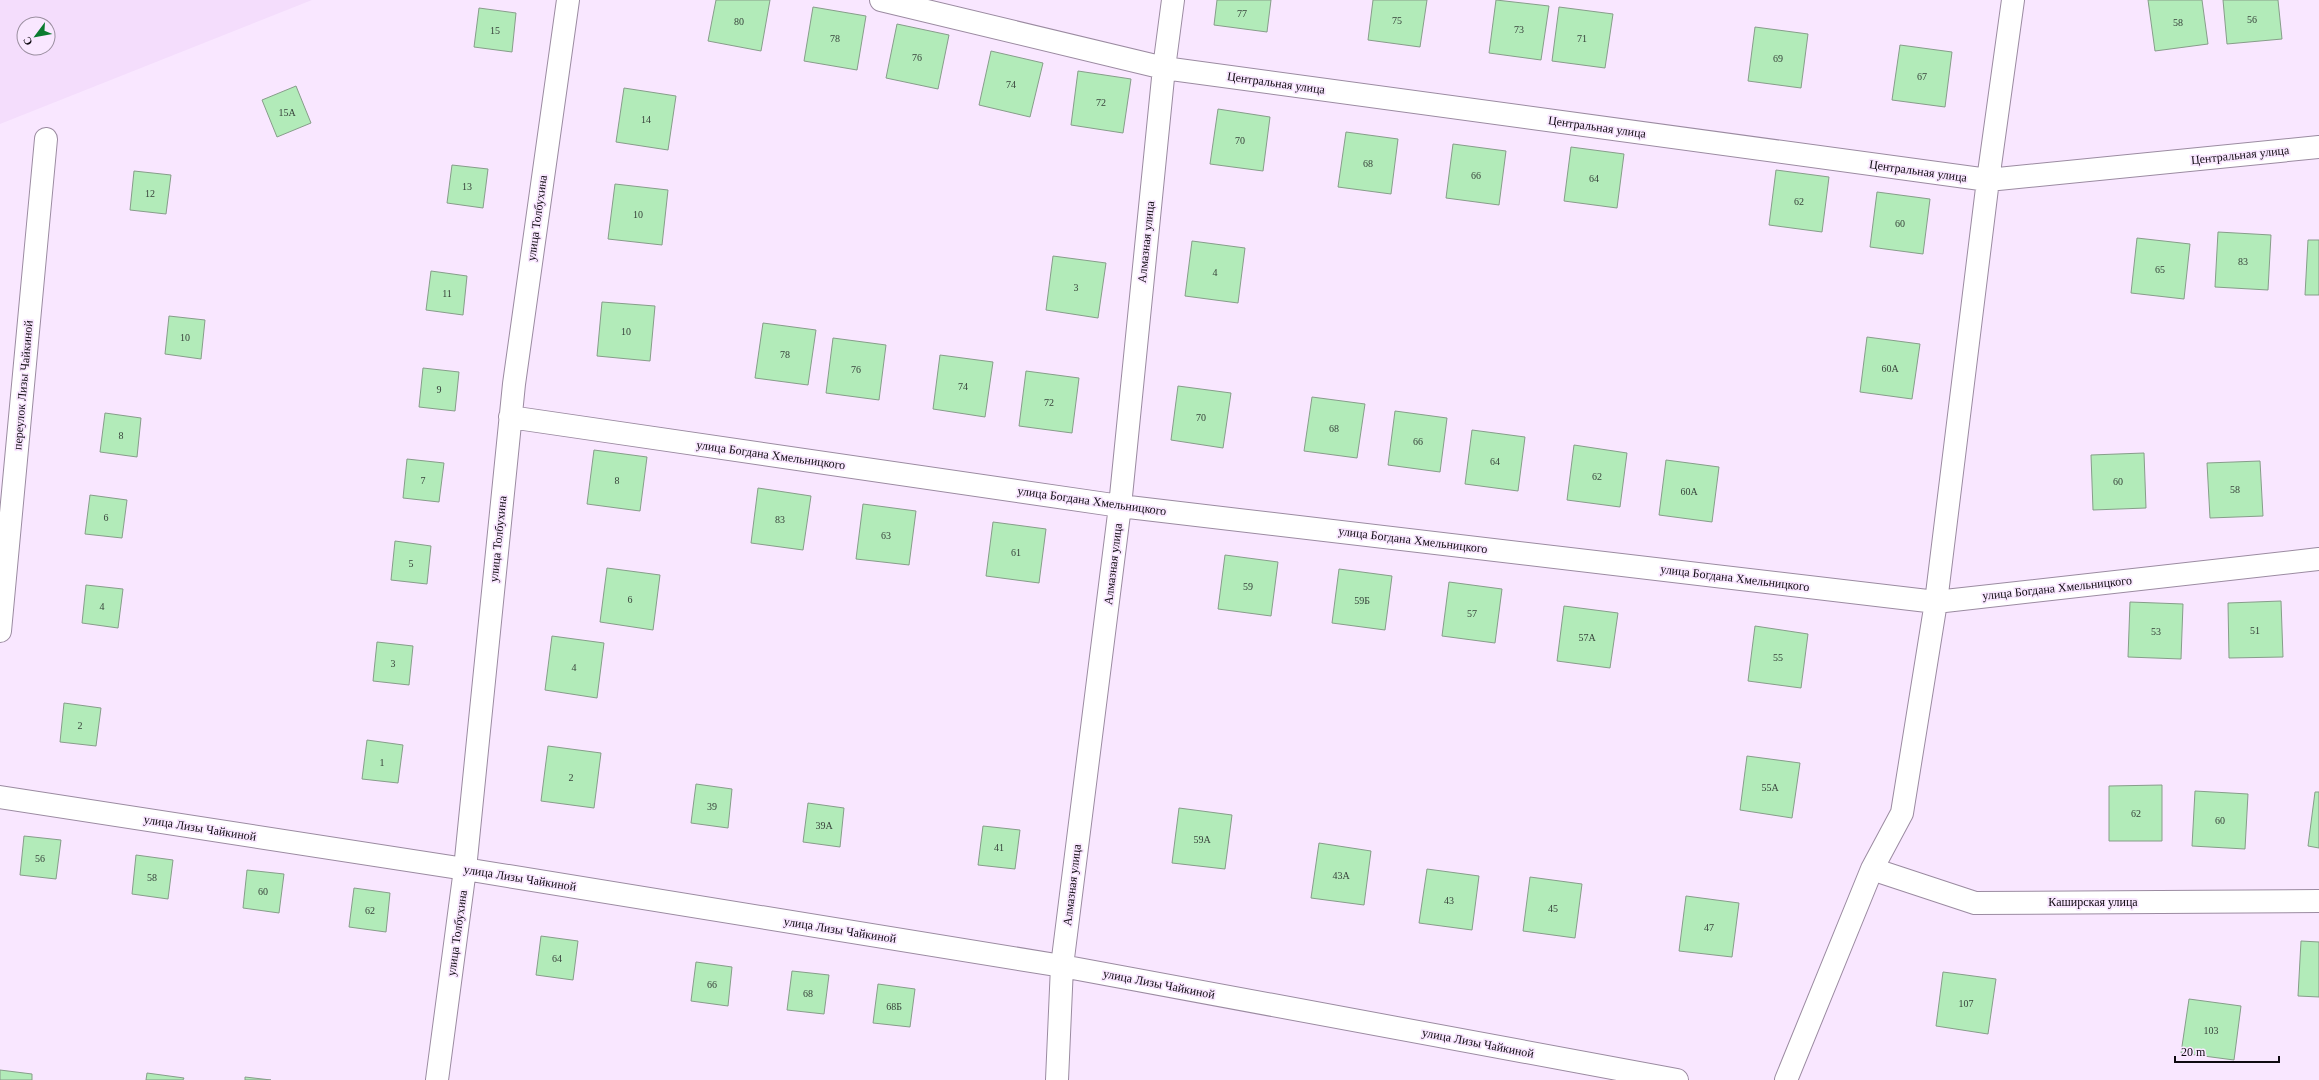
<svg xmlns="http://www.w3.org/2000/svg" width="2319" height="1080" viewBox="0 0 2319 1080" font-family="'Times New Roman',serif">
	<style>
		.built { fill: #f4ddfc; fill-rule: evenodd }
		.building { fill: #b2ebb9; stroke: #879d8a }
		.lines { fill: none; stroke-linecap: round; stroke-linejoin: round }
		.minor-casing { stroke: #9b8ba1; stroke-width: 24 }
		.minor { stroke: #fff; stroke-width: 22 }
		.labels { text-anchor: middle; stroke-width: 3.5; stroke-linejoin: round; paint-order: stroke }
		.number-label { font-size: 10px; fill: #38423b }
		.street-label { font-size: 12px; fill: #0f0a11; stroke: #f9e7ff }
	</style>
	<rect width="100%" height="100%" fill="#f9e7ff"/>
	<!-- built -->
	<path class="built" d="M0,0H312L0,124ZM24,24H48V48H24Z"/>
	<!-- building -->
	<path class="building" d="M716,0H770L761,51L708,41Z
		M1217,0H1271L1267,32L1214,25Z
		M1373,0H1427L1420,47L1368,40Z
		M1496,0L1549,6L1541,60L1489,53Z
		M2148,0H2202L2208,44L2155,51Z
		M2223,0H2278L2282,39L2227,44Z
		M813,7L866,16L857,70L804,61Z
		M1559,7L1613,14L1605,68L1552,61Z
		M479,8L516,13L512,52L474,47Z
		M897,24L949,35L938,89L886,78Z
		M1755,27L1808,34L1801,88L1748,81Z
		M1900,45L1952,52L1945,107L1892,100Z
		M991,51L1043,63L1030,117L979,105Z
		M1078,71L1131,79L1123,133L1071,125Z
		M296,86L311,123L277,137L262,100Z
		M624,88L676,96L668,150L616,142Z
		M1218,109L1270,117L1263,171L1210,164Z
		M1346,132L1398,139L1391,194L1338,187Z
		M1453,144L1506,151L1499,205L1446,198Z
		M1571,147L1624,154L1617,208L1564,201Z
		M452,165L488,169L483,208L447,203Z
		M1776,170L1829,177L1822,232L1769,225Z
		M134,171L171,175L166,214L130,210Z
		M615,184L668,190L662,245L608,239Z
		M1877,192L1930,199L1923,254L1870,247Z
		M2218,232L2271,235L2268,290L2215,287Z
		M2137,238L2190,244L2184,299L2131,293Z
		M2308,240H2319V295H2305Z
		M1192,241L1245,248L1238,303L1185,296Z
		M1053,256L1106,263L1098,318L1046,310Z
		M431,271L467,276L463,315L426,310Z
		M602,302L655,306L650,361L597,356Z
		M169,316L205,320L201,359L165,354Z
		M763,323L816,330L808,385L755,378Z
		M1867,337L1920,344L1912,399L1860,392Z
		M833,338L886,345L879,400L826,393Z
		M940,355L993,362L985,417L933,409Z
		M423,368L459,372L455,411L419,407Z
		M1026,371L1079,378L1072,433L1019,426Z
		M1178,386L1231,393L1223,448L1171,440Z
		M1312,397L1365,404L1357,458L1304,451Z
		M1395,411L1447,418L1440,472L1388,465Z
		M105,413L141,418L137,457L100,452Z
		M1472,430L1525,437L1518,491L1465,484Z
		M1574,445L1627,453L1620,507L1567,500Z
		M594,450L647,457L640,511L587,504Z
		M2144,453L2146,508L2093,510L2091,455Z
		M407,459L444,463L439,502L403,498Z
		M1666,460L1719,467L1712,522L1659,515Z
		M2260,461L2263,516L2210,518L2207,463Z
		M758,488L811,496L803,550L751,543Z
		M90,495L127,500L122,538L85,534Z
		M863,504L916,511L909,565L856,559Z
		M993,522L1046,529L1039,583L986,576Z
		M395,541L431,546L427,584L391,580Z
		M1225,555L1278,562L1271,616L1218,609Z
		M607,568L660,575L653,630L600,622Z
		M1339,569L1392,576L1385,630L1332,623Z
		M1449,582L1502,589L1495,643L1442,636Z
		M86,585L123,589L118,628L82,623Z
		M2281,601L2283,657L2229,658L2228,603Z
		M2130,602L2183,604L2181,659L2128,657Z
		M1564,606L1618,613L1610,668L1557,661Z
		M1755,626L1808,634L1801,688L1748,681Z
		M552,636L604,643L597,698L545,690Z
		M377,642L413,646L409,685L373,681Z
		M64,703L101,708L96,746L60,742Z
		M367,740L403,745L398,783L362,779Z
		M548,746L601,753L594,808L541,801Z
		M1747,756L1800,763L1792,818L1740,810Z
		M696,784L732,789L728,828L691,823Z
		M2162,785V841H2109V786Z
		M2195,791L2248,794L2245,849L2192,846Z
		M2315,792H2319V848L2308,846Z
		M808,803L844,808L840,847L803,842Z
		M1179,808L1232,815L1225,869L1172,863Z
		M983,826L1020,830L1015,869L978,865Z
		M24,836L61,840L56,879L20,875Z
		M1319,843L1371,851L1364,905L1311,898Z
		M136,855L173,860L168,899L132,894Z
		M1427,869L1479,876L1472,930L1419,923Z
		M247,870L284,874L279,913L243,908Z
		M1530,877L1582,884L1575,938L1523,931Z
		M354,888L390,893L386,932L349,927Z
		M1686,896L1739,903L1732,957L1679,951Z
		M541,936L578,941L573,980L536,975Z
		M2301,941L2319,942V997L2298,996Z
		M696,962L732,967L728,1006L691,1001Z
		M792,971L829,975L824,1014L787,1010Z
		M1943,972L1996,979L1988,1034L1936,1026Z
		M878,984L915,989L910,1027L873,1023Z
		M2189,999L2241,1006L2234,1060L2181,1053Z
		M0,1070L32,1074V1080H0Z
		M147,1073L184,1078L183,1080H146Z
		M245,1077L271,1080H245Z"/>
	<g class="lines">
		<!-- minor casing -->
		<g class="minor-casing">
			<path id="minor" d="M881,0L1164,68L1988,180L2319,147
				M510,417L1120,506L1936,602L2319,559
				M0,631L46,139
				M0,797L465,869L1062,966L1677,1080
				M1872,869L1975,903L2319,901
				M437,1080L465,869L514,384L568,0
				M1057,1080L1062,966L1120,506L1164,68L1173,0
				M1786,1080L1872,869L1902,813L1936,602L1988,180L2013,0"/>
		</g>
		<!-- minor -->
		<use href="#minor" class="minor"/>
	</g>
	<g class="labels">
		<!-- number labels -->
		<g class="number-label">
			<text x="1242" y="17">77</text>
			<text x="2252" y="23">56</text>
			<text x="1397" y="24">75</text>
			<text x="739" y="25">80</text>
			<text x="2178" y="26">58</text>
			<text x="1519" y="33">73</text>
			<text x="495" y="34">15</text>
			<text x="835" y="42">78</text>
			<text x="1582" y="42">71</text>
			<text x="917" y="61">76</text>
			<text x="1778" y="62">69</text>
			<text x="1922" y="80">67</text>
			<text x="1011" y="88">74</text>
			<text x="1101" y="106">72</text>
			<text x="287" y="116">15А</text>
			<text x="646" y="123">14</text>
			<text x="1240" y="144">70</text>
			<text x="1368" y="167">68</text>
			<text x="1476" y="179">66</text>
			<text x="1594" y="182">64</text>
			<text x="467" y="190">13</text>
			<text x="150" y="197">12</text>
			<text x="1799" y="205">62</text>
			<text x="638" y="218">10</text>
			<text x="1900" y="227">60</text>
			<text x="2243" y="265">83</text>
			<text x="2160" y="273">65</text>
			<text x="1215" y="276">4</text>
			<text x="1076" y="291">3</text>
			<text x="447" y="297">11</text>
			<text x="626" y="335">10</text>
			<text x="185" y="341">10</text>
			<text x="785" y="358">78</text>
			<text x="1890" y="372">60А</text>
			<text x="856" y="373">76</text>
			<text x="963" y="390">74</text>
			<text x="439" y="393">9</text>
			<text x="1049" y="406">72</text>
			<text x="1201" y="421">70</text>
			<text x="1334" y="432">68</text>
			<text x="121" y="439">8</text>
			<text x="1418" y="445">66</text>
			<text x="1495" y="465">64</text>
			<text x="1597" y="480">62</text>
			<text x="423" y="484">7</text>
			<text x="617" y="484">8</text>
			<text x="2118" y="485">60</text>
			<text x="2235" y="493">58</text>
			<text x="1689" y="495">60А</text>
			<text x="106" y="521">6</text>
			<text x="780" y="523">83</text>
			<text x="886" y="539">63</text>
			<text x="1016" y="556">61</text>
			<text x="411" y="567">5</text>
			<text x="1248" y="590">59</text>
			<text x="630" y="603">6</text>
			<text x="1362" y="604">59Б</text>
			<text x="102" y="610">4</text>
			<text x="1472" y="617">57</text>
			<text x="2255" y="634">51</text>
			<text x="2156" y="635">53</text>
			<text x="1587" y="641">57А</text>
			<text x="1778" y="661">55</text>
			<text x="393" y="667">3</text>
			<text x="574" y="671">4</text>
			<text x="80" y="729">2</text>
			<text x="382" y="766">1</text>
			<text x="571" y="781">2</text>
			<text x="1770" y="791">55А</text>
			<text x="712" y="810">39</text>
			<text x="2136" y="817">62</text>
			<text x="2220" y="824">60</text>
			<text x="824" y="829">39А</text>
			<text x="1202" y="843">59А</text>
			<text x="999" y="851">41</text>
			<text x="40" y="862">56</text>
			<text x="1341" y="879">43А</text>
			<text x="152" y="881">58</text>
			<text x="263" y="895">60</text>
			<text x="1449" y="904">43</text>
			<text x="1553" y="912">45</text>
			<text x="370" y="914">62</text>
			<text x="1709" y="931">47</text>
			<text x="557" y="962">64</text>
			<text x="712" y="988">66</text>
			<text x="808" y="997">68</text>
			<text x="1966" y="1007">107</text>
			<text x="894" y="1010">68Б</text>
			<text x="2211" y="1034">103</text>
		</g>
		<!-- street labels -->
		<g class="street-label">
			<text transform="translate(1276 83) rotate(8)" y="4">Центральная улица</text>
			<text transform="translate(1597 127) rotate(8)" y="4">Центральная улица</text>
			<text transform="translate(2240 155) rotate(-6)" y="4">Центральная улица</text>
			<text transform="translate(1918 171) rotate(8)" y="4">Центральная улица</text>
			<text transform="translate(537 218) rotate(-82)" y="4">улица Толбухина</text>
			<text transform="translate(1146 242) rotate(-84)" y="4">Алмазная улица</text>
			<text transform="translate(23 385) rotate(-85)" y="4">переулок Лизы Чайкиной</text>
			<text transform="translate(771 455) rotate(8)" y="4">улица Богдана Хмельницкого</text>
			<text transform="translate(1092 501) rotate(8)" y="4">улица Богдана Хмельницкого</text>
			<text transform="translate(498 539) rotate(-84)" y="4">улица Толбухина</text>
			<text transform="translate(1413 540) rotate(7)" y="4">улица Богдана Хмельницкого</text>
			<text transform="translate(1113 564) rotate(-83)" y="4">Алмазная улица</text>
			<text transform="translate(1735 578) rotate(7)" y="4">улица Богдана Хмельницкого</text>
			<text transform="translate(2057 588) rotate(-6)" y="4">улица Богдана Хмельницкого</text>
			<text transform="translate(200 828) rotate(9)" y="4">улица Лизы Чайкиной</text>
			<text transform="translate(520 878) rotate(9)" y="4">улица Лизы Чайкиной</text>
			<text transform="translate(1072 885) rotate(-83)" y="4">Алмазная улица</text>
			<text x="2093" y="906">Каширская улица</text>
			<text transform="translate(840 930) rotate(9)" y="4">улица Лизы Чайкиной</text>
			<text transform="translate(457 933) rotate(-82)" y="4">улица Толбухина</text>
			<text transform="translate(1159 984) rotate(11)" y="4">улица Лизы Чайкиной</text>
			<text transform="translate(1478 1043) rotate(11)" y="4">улица Лизы Чайкиной</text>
		</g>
	</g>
	<!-- north arrow -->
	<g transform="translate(36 36) rotate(238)"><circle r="19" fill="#f9e7ff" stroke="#9b8fa0"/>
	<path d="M0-3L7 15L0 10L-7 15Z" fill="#0b7b30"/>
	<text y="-6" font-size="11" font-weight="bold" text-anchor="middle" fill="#0f0a11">С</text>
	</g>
	<!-- scale -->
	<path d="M2175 1056v6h104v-6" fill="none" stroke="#0f0a11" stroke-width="2"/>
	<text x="2181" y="1056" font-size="12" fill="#0f0a11" stroke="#f9e7ff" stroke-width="3" paint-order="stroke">20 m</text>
</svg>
